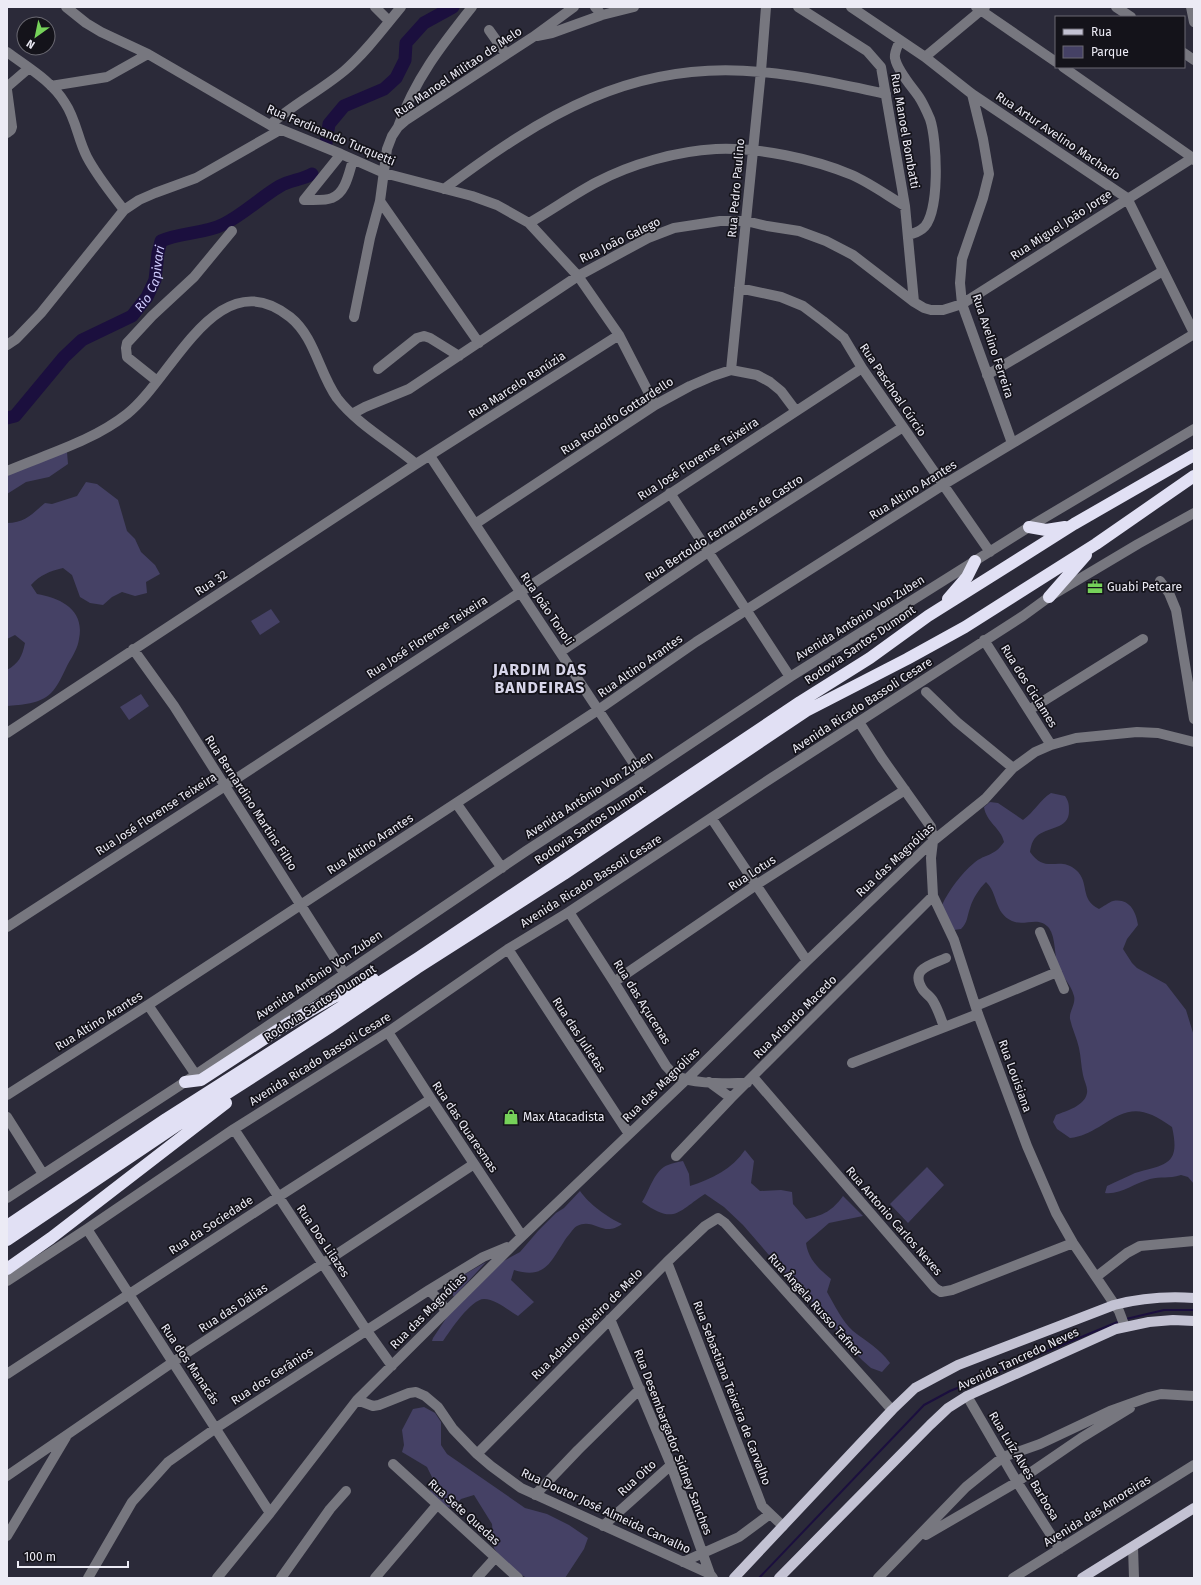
<svg xmlns="http://www.w3.org/2000/svg" width="1201" height="1585" viewBox="0 0 1201 1585" font-family="'Fira Sans',sans-serif">
	<style>
		.green { fill: #454165 }
		.lines { fill: none; stroke-linecap: round; stroke-linejoin: round }
		.stream { stroke: #1b0f3e; stroke-width: 2 }
		.river { stroke: #1b0f3e; stroke-width: 13 }
		.minor { stroke: #77777f; stroke-width: 10 }
		.major { stroke: #c3c2d3; stroke-width: 10 }
		.highway { stroke: #e1e0f4; stroke-width: 12 }
		.labels { text-anchor: middle; stroke-width: 3.5; stroke-linejoin: round; paint-order: stroke }
		.street-label { font-size: 12px; fill: #ecebf5; stroke: #14131a }
		.poi-label { font-size: 12px; fill: #ecebf5; stroke: #14131a; text-anchor: start }
		.water-label { font-size: 13px; font-style: italic; fill: #cfcbfc; stroke: #14131a }
		.district-label { font-size: 16px; font-weight: bold; letter-spacing: 1px; fill: #d7d5e9; stroke: #14131a }
	</style>
	<rect width="100%" height="100%" fill="#2b2a39"/>
	<!-- green -->
	<path class="green" d="M67,452L68,464L49,477L26,482L7,494V469Z
		M86,482L97,484L118,500L127,531L135,539L141,552L155,565L160,574L146,582L147,593L135,596L122,592L112,597L103,605L90,603L80,597L72,575L63,568C50,571 40,575 31,585L37,594C61,598 85,610 79,639C78,648 72,657 68,664C63,674 58,686 51,693C40,704 21,705 7,706V670C19,663 22,657 25,643L15,635L7,639V523C25,523 32,514 45,503L52,504L77,496Z
		M271,609L280,622L260,635L251,621Z
		M141,694L149,706L129,720L120,707Z
		M1051,793L1065,796C1069,802 1069,805 1069,811C1069,830 1047,826 1036,837C1032,841 1031,846 1030,852C1046,875 1059,855 1076,870C1090,882 1079,899 1099,909C1103,907 1109,902 1113,901C1129,898 1136,911 1138,925L1127,939L1123,949L1132,963L1137,968L1166,984L1186,1010L1194,1036V1184L1188,1177L1181,1175C1168,1179 1161,1176 1150,1179C1135,1183 1120,1195 1105,1193L1107,1186C1116,1182 1126,1177 1135,1173C1165,1164 1181,1166 1172,1127C1141,1105 1129,1107 1099,1127C1090,1132 1081,1137 1070,1138L1057,1129L1053,1122L1056,1115C1066,1111 1085,1106 1087,1093C1088,1087 1084,1081 1083,1075C1081,1066 1081,1057 1079,1048C1077,1038 1072,1029 1070,1019C1069,1011 1076,1004 1074,996C1071,984 1062,977 1058,966C1054,955 1056,938 1049,928C1038,915 1025,927 1012,921C994,913 998,893 986,882C979,889 973,898 970,908C967,916 968,922 961,929L954,930L942,905C949,890 961,874 974,863C986,853 994,857 1004,842C1001,828 986,822 984,807L990,802L998,803L1023,820C1034,812 1040,800 1051,793Z
		M745,1150L754,1161L751,1183L760,1191L781,1190L792,1192L793,1204L806,1219C824,1215 832,1211 843,1196L863,1216L829,1223L806,1243C808,1259 819,1269 831,1279L827,1292C834,1304 842,1321 853,1331C867,1342 879,1348 890,1363L882,1372L871,1368L862,1360L846,1343L825,1315L807,1297L800,1287L783,1271L777,1261L768,1254L743,1225L724,1207L705,1194C677,1212 675,1225 642,1202C650,1190 654,1170 668,1165C672,1163 678,1162 683,1161L689,1174L690,1186C712,1179 732,1169 745,1150Z
		M927,1167L944,1185L908,1223L890,1204Z
		M580,1191C588,1203 608,1218 622,1224C619,1226 614,1229 610,1229C599,1230 590,1219 577,1226C574,1227 570,1234 567,1237C551,1260 547,1280 514,1270L511,1280L534,1302L518,1316C508,1310 495,1299 484,1299C471,1299 450,1331 443,1341H432L433,1338L453,1308L500,1263L520,1252L538,1231L556,1213L564,1208Z
		M486,1262L454,1297L446,1285Z
		M424,1407L435,1413L441,1422V1445L447,1454L525,1508L547,1514L569,1525L588,1538L584,1549L565,1578H527L518,1573L500,1557L494,1548L492,1524L474,1495L461,1499L453,1508L442,1506L432,1500L430,1488L432,1477L427,1467L402,1452L404,1445L402,1430L413,1409Z"/>
	<g class="lines">
		<!-- stream -->
		<path class="stream" d="M1126,1319L1164,1310H1194
			M759,1578L924,1405L950,1391L1120,1321"/>
		<!-- river -->
		<g class="river">
			<path d="M326,143L329,124L344,106L384,89L396,78L405,60L406,43L424,23L453,7"/>
			<path id="s1" d="M7,418L15,416L64,357L82,340L132,316L147,297L155,280L158,253L161,241C181,232 205,234 224,224C244,214 261,197 280,186C290,180 302,180 312,174"/>
		</g>
		<!-- minor -->
		<path class="minor" d="M66,7L86,23L101,32L148,54L270,125L341,154L384,173L472,196L497,205L529,223L578,276L619,335L655,405
			M375,7L389,21
			M595,7L602,15
			M798,7L867,51L881,67L905,206L914,302
			M851,7L925,57L972,94L1127,198L1194,333
			M976,7L1056,62
			M1116,7L1131,17
			M1191,7L1194,22
			M489,30L506,54
			M537,36L552,33L602,15L634,7
			M900,40C898,46 894,52 895,58C897,70 912,87 919,97C923,103 927,112 930,119C937,139 941,216 922,229C918,232 912,234 908,235
			M7,52C27,67 52,81 65,103C76,119 78,140 87,157C97,176 111,193 124,210
			M1184,53L1194,60
			M925,57L985,7
			M1063,67L1193,158L1194,160
			M51,86L107,77L148,54
			M7,87L29,68
			M7,90L12,127L11,130L7,133
			M972,94L983,139L989,174L983,198L962,259L960,283L962,304L1012,443
			M270,125C292,105 320,91 344,71C365,53 383,29 401,7
			M398,127C415,79 441,46 472,7
			M444,189C543,115 633,59 761,72C804,76 845,85 886,94
			M304,200C312,200 325,201 332,198C346,193 349,172 353,160
			M304,200L341,154
			M380,201L479,343
			M529,223C552,210 574,194 597,182C631,164 677,151 716,149C758,147 814,159 852,175C870,183 888,196 905,206
			M739,288L781,297L803,306L823,321L844,338L862,368L990,552
			M354,317L370,238L380,201L387,149L392,136L398,127L406,120L533,37L574,7
			M7,345L16,339L41,313L124,210L139,200L155,193L196,178L280,130
			M378,369L417,338L424,336L430,338L459,356
			M731,370L761,71L766,7
			M987,375L1163,271
			M157,381L127,357L126,348L127,343L152,316L194,277L232,231
			M352,414L365,407L409,389L578,276L648,238L674,228L720,221H746L767,226L799,231L826,241L853,255L914,302L924,308L931,310H943L962,304L1194,157
			M430,456L642,776
			M7,471C47,454 93,441 127,414C173,378 217,259 290,317C315,337 319,373 337,398C358,425 390,442 416,464
			M670,493L790,677
			M475,524L655,405L690,386L713,376L731,370L757,375L770,382L781,391L796,411
			M1160,581L1169,593L1176,610L1194,719
			M984,640L1051,745
			M133,649L174,706L344,973
			M560,652L708,552L903,427
			M926,692L957,722L1013,768
			M1029,710L1143,639
			M859,722L882,758L931,827L933,841L931,858L933,896L954,940L978,1014L1027,1146L1056,1213L1073,1243L1119,1311L1125,1327
			M7,733L416,464L619,335
			M456,803L502,868
			M712,819L807,961
			M569,912L614,982L666,1066C669,1069 672,1073 675,1075C694,1085 726,1083 747,1083
			M7,927L225,786L862,368
			M1040,932L1064,989
			M508,949L629,1134
			M614,982L756,885L905,790
			M148,1005L196,1075
			M976,1006L1057,972
			M944,1027C941,1019 938,1009 933,1001C931,997 926,994 923,990C909,969 930,965 946,958
			M388,1032L431,1099L522,1236
			M852,1063L978,1014
			M753,1077L935,1288L941,1292L952,1290L1073,1243
			M709,1082L731,1098
			M7,1095L148,1005L598,710L696,642L943,485L1194,334
			M7,1117L43,1174
			M234,1129L367,1331L392,1366
			M676,1156L731,1098L933,896
			M7,1198L185,1082L526,851L642,776L790,677L1029,527L1194,429
			M87,1229L270,1513
			M667,1262L762,1506L783,1526
			M1096,1277L1127,1253L1140,1246L1194,1241
			M7,1281L87,1229L234,1129L388,1032L508,949L569,912L770,779L1023,616L1049,597L1138,544L1194,513
			M429,1290L441,1302L445,1311
			M610,1319L671,1465L710,1574
			M7,1374L278,1197L431,1099
			M967,1396L1017,1482L1060,1549
			M357,1400L373,1406L379,1405L409,1393L416,1392L425,1396L438,1407L453,1429L477,1454L491,1466L521,1488L710,1574L713,1578
			M477,1454L667,1262L705,1226L718,1218L725,1223L892,1410
			M393,1464L518,1578
			M7,1476L173,1362L474,1164
			M535,1495L578,1450L640,1389
			M603,1526L671,1465
			M926,1535L1017,1482L1081,1438L1130,1408
			M7,1536L66,1437
			M1133,1547L1134,1578
			M683,1562L739,1537L770,1514
			M88,1578L132,1502L168,1462L216,1428L429,1290L483,1257L507,1247
			M217,1578L270,1513L357,1400L514,1244L687,1079L807,961L933,841L985,799L1013,768L1035,752L1051,745L1076,738L1137,732L1158,733L1194,742
			M281,1578L330,1509L346,1491
			M375,1578L437,1505
			M477,1578L495,1558
			M878,1578L966,1487L1003,1457L1040,1444L1110,1411L1149,1397L1161,1394L1194,1396
			M1013,1578L1194,1465"/>
		<!-- major -->
		<path class="major" d="M734,1578L892,1410L915,1388L958,1365L1114,1305C1141,1298 1166,1296 1194,1298
			M779,1578L930,1425L948,1408L967,1396L1116,1329L1149,1322L1173,1320L1194,1321
			M1082,1578L1194,1508"/>
		<!-- highway -->
		<path class="highway" d="M1029,527L1046,530L1065,527
			M1049,597L1086,555
			M948,599L967,577L975,561
			M185,1082L201,1080L287,1024L334,997L373,979
			M7,1226L166,1119L418,958L800,702L870,658L928,616L1074,524L1194,455
			M7,1240L176,1126L245,1082L330,1027L417,968L564,874L806,711L907,659L965,627L1096,544L1194,476
			M7,1269L51,1238L226,1103"/>
	</g>
	<!-- icons -->
	<defs>
		<g id="office-bare" transform="scale(1.2)"><path d="M-6-3h4V-5.5h4V-3h4V5H-6ZM-1-4.5V-3h2v-1.5ZM-6 0V1H6V0Z" fill="#76d25a" stroke="#14131a" stroke-width="2.5" paint-order="stroke"/></g>
		<g id="shop-bare" transform="scale(1.2)"><path d="M-5-2.5h2.3a2.7 3.5 0 0 1 5.4 0H5L5.5 6h-11ZM-1.5-2.5h3a1.5 2.3 0 0 0-3 0Z" fill="#76d25a" stroke="#14131a" stroke-width="2.5" paint-order="stroke"/></g>
	</defs>
	<g fill-rule="evenodd">
		<use href="#office-bare" x="1095" y="587"/>
		<use href="#shop-bare" x="511" y="1117"/>
	</g>
	<g class="labels">
		<!-- street labels -->
		<g class="street-label">
			<text transform="translate(458 72) rotate(-34)" y="4">Rua Manoel Militao de Melo</text>
			<text transform="translate(905 131) rotate(80)" y="4">Rua Manoel Bombatti</text>
			<text transform="translate(331 135) rotate(23)" y="4">Rua Ferdinando Turquetti</text>
			<text transform="translate(1058 136) rotate(34)" y="4">Rua Artur Avelino Machado</text>
			<text transform="translate(736 188) rotate(-85)" y="4">Rua Pedro Paulino</text>
			<text transform="translate(1061 225) rotate(-33)" y="4">Rua Miguel João Jorge</text>
			<text transform="translate(620 240) rotate(-26)" y="4">Rua João Galego</text>
			<text transform="translate(993 346) rotate(72)" y="4">Rua Avelino Ferreira</text>
			<text transform="translate(517 385) rotate(-33)" y="4">Rua Marcelo Ranúzia</text>
			<text transform="translate(893 390) rotate(56)" y="4">Rua Paschoal Cúrcio</text>
			<text transform="translate(617 416) rotate(-33)" y="4">Rua Rodolfo Gottardello</text>
			<text transform="translate(698 459) rotate(-33)" y="4">Rua José Florense Teixeira</text>
			<text transform="translate(913 490) rotate(-32)" y="4">Rua Altino Arantes</text>
			<text transform="translate(724 528) rotate(-33)" y="4">Rua Bertoldo Fernandes de Castro</text>
			<text transform="translate(211 583) rotate(-33)" y="4">Rua 32</text>
			<text transform="translate(547 609) rotate(56)" y="4">Rua João Tonoli</text>
			<text transform="translate(860 618) rotate(-32)" y="4">Avenida Antônio Von Zuben</text>
			<text transform="translate(427 637) rotate(-33)" y="4">Rua José Florense Teixeira</text>
			<text transform="translate(860 645) rotate(-34)" y="4">Rodovia Santos Dumont</text>
			<text transform="translate(640 666) rotate(-35)" y="4">Rua Altino Arantes</text>
			<text transform="translate(1029 686) rotate(58)" y="4">Rua dos Ciclames</text>
			<text transform="translate(862 705) rotate(-33)" y="4">Avenida Ricado Bassoli Cesare</text>
			<text transform="translate(589 795) rotate(-33)" y="4">Avenida Antônio Von Zuben</text>
			<text transform="translate(251 803) rotate(57)" y="4">Rua Bernardino Martins Filho</text>
			<text transform="translate(156 814) rotate(-33)" y="4">Rua José Florense Teixeira</text>
			<text transform="translate(590 825) rotate(-34)" y="4">Rodovia Santos Dumont</text>
			<text transform="translate(370 844) rotate(-33)" y="4">Rua Altino Arantes</text>
			<text transform="translate(895 860) rotate(-43)" y="4">Rua das Magnólias</text>
			<text transform="translate(752 873) rotate(-33)" y="4">Rua Lotus</text>
			<text transform="translate(591 881) rotate(-32)" y="4">Avenida Ricado Bassoli Cesare</text>
			<text transform="translate(319 975) rotate(-34)" y="4">Avenida Antônio Von Zuben</text>
			<text transform="translate(642 1002) rotate(58)" y="4">Rua das Açucenas</text>
			<text transform="translate(320 1003) rotate(-33)" y="4">Rodovia Santos Dumont</text>
			<text transform="translate(795 1017) rotate(-45)" y="4">Rua Arlando Macedo</text>
			<text transform="translate(99 1021) rotate(-32)" y="4">Rua Altino Arantes</text>
			<text transform="translate(579 1035) rotate(57)" y="4">Rua das Julietas</text>
			<text transform="translate(320 1059) rotate(-32)" y="4">Avenida Ricado Bassoli Cesare</text>
			<text transform="translate(1015 1076) rotate(70)" y="4">Rua Louisiana</text>
			<text transform="translate(661 1085) rotate(-44)" y="4">Rua das Magnólias</text>
			<text transform="translate(465 1127) rotate(56)" y="4">Rua das Quaresmas</text>
			<text transform="translate(894 1221) rotate(49)" y="4">Rua Antonio Carlos Neves</text>
			<text transform="translate(211 1225) rotate(-33)" y="4">Rua da Sociedade</text>
			<text transform="translate(323 1241) rotate(56)" y="4">Rua Dos Lilazes</text>
			<text transform="translate(815 1305) rotate(48)" y="4">Rua Ângela Russo Tafner</text>
			<text transform="translate(233 1308) rotate(-33)" y="4">Rua das Dálias</text>
			<text transform="translate(428 1311) rotate(-45)" y="4">Rua das Magnólias</text>
			<text transform="translate(587 1324) rotate(-45)" y="4">Rua Adauto Ribeiro de Melo</text>
			<text transform="translate(1018 1359) rotate(-25)" y="4">Avenida Tancredo Neves</text>
			<text transform="translate(190 1364) rotate(56)" y="4">Rua dos Manacás</text>
			<text transform="translate(272 1376) rotate(-33)" y="4">Rua dos Gerânios</text>
			<text transform="translate(732 1393) rotate(69)" y="4">Rua Sebastiana Teixeira de Carvalho</text>
			<text transform="translate(673 1442) rotate(69)" y="4">Rua Desembargador Sidney Sanches</text>
			<text transform="translate(1024 1466) rotate(59)" y="4">Rua Luíz Alves Barbosa</text>
			<text transform="translate(637 1478) rotate(-42)" y="4">Rua Oito</text>
			<text transform="translate(606 1511) rotate(25)" y="4">Rua Doutor José Almeida Carvalho</text>
			<text transform="translate(1097 1511) rotate(-32)" y="4">Avenida das Amoreiras</text>
			<text transform="translate(464 1512) rotate(42)" y="4">Rua Sete Quedas</text>
		</g>
		<!-- poi labels -->
		<g class="poi-label">
			<text x="1107" y="591">Guabi Petcare</text>
			<text x="523" y="1121">Max Atacadista</text>
		</g>
		<!-- water labels -->
		<g class="water-label">
			<text dy="5" stroke="none"><textPath href="#s1" startOffset="208">Rio Capivari</textPath></text>
		</g>
		<!-- district labels -->
		<g class="district-label">
			<text x="540" y="675">JARDIM DAS<tspan x="540" dy="18">BANDEIRAS</tspan></text>
		</g>
	</g>
	<!-- border -->
	<rect width="1201" height="1585" fill="none" stroke="#ecebf5" stroke-width="16"/>
	<!-- legend -->
	<rect x="1055" y="16" width="130" height="52" fill="#14131a" stroke="#6a6972"/>
	<rect x="1063" y="29" width="20" height="6" fill="#c3c2d3" stroke="#6a6972"/>
	<text x="1091" y="36" font-size="12" fill="#ecebf5">Rua</text>
	<rect x="1063" y="46" width="20" height="12" fill="#454165" stroke="#6a6972"/>
	<text x="1091" y="56" font-size="12" fill="#ecebf5">Parque</text>
	<!-- north arrow -->
	<g transform="translate(36 36) rotate(213)"><circle r="19" fill="#14131a" stroke="#6a6972"/>
	<path d="M0-3L7 15L0 10L-7 15Z" fill="#76d25a"/>
	<text y="-6" font-size="11" font-weight="bold" text-anchor="middle" fill="#ecebf5">N</text>
	</g>
	<!-- scale -->
	<path d="M18 1561v6h110v-6" fill="none" stroke="#ecebf5" stroke-width="2"/>
	<text x="24" y="1561" font-size="12" fill="#ecebf5" stroke="#14131a" stroke-width="3" paint-order="stroke">100 m</text>
</svg>
